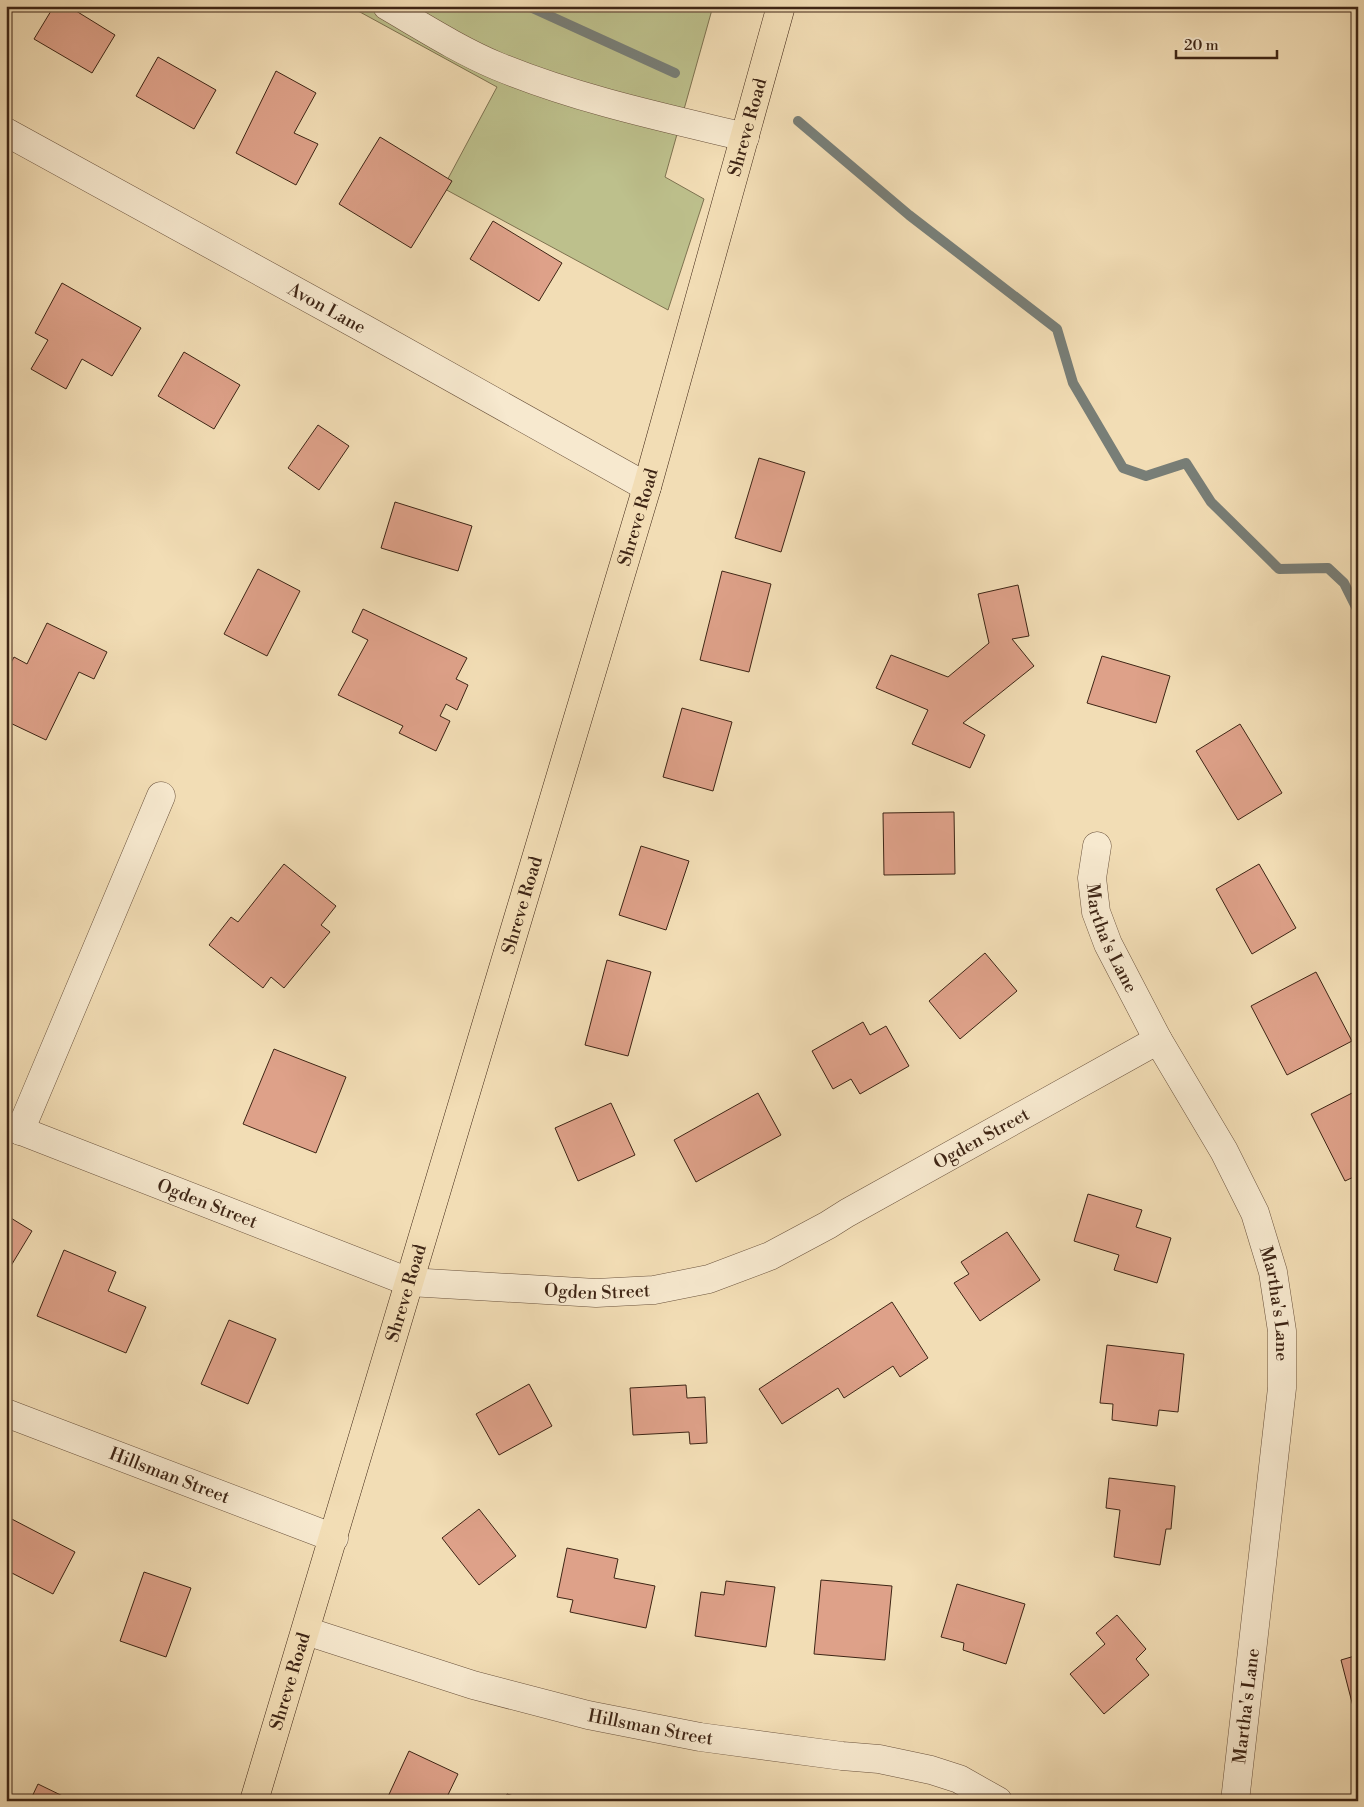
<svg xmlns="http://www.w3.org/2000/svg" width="1364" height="1807" viewBox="0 0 1364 1807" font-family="'Libre Bodoni',serif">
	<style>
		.green { fill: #bdc08c; stroke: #7e7250 }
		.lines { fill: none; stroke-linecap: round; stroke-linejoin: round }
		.stream { stroke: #787e77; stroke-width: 10 }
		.building { fill: #dea189; stroke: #3e2515 }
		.minor-casing { stroke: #6b533d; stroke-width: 29 }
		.major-casing { stroke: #3e2515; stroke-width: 29 }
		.minor { stroke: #f7e9cf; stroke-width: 28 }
		.major { stroke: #f2ddb5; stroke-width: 28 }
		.labels { text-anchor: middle; stroke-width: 4.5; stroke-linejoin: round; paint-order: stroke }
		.street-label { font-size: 18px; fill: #3e2515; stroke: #f7e9cf }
	</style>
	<rect width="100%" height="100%" fill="#f2ddb5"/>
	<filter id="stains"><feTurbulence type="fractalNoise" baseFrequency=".004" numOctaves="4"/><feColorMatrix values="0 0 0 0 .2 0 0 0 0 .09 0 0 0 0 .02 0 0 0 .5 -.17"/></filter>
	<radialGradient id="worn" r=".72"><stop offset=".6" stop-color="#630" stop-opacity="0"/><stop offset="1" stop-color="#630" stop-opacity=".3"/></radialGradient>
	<!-- green -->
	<path class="green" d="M349,6H713L665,177L704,199L668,310L443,188L497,87Z"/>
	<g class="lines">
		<!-- stream -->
		<path class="stream" d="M528,6L675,73
			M798,121L909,215L1057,329L1073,383L1123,468L1146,476L1186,463L1211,502L1279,569L1328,568L1344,583L1358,611"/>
	</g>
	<!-- building -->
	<path class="building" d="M54,6H68L115,35L92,73L34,39Z
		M158,57L216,90L194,129L136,96Z
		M276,71L316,93L294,133L318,144L296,185L236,153Z
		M380,137L452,181L411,248L339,204Z
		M493,221L562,263L539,301L470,259Z
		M62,283L141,328L112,376L82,359L66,389L31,369L48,340L35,333Z
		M184,352L240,385L214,429L158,396Z
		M318,425L349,446L319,490L288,468Z
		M759,458L805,472L781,552L735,538Z
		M395,502L472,526L458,571L381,548Z
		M258,569L300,591L267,656L224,634Z
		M722,571L771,584L749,672L700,660Z
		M1018,585L1029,636L1012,639L1034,666L963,723L985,735L970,768L912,744L928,710L876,688L891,655L948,677L989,643L978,594Z
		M363,609L467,658L456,679L468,685L457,710L446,704L440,716L450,721L436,751L399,733L403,726L338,695L368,640L352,632Z
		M47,623L107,652L94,679L79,672L46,740L6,721V672L14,657L27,664Z
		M1102,656L1170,676L1156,723L1087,703Z
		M682,708L732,722L713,791L663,777Z
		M1240,724L1282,793L1238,820L1196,751Z
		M954,812L955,874L884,875L883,813Z
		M641,846L689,861L666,930L619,915Z
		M284,864L336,906L321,925L330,932L284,988L271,977L263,988L209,945L231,917L238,922Z
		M1259,864L1296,928L1252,954L1216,889Z
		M985,953L1017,991L960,1039L929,1001Z
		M607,960L651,972L628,1056L585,1045Z
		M1316,972L1352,1041L1287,1075L1251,1006Z
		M863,1022L870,1035L886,1026L909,1066L860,1094L851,1079L833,1089L812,1051Z
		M274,1049L346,1077L316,1153L243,1124Z
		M1356,1091L1358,1094V1175L1345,1181L1311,1114Z
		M758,1093L781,1135L696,1182L674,1140Z
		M611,1103L635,1155L578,1181L555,1128Z
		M1088,1194L1142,1210L1136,1227L1171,1238L1157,1283L1114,1270L1119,1255L1074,1241Z
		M6,1215L32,1231L6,1274Z
		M1007,1232L1040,1280L980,1321L954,1283L969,1274L961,1262Z
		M64,1250L116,1272L108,1291L146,1307L126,1353L37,1316Z
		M892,1302L928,1358L900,1377L893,1366L844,1398L838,1388L782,1424L759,1389Z
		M229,1320L276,1339L248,1404L201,1384Z
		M1107,1345L1184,1354L1178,1412L1159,1410L1157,1426L1112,1420L1113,1404L1100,1403Z
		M529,1384L552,1426L499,1455L476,1414Z
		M686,1385L687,1398L705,1397L707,1443L690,1444L689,1432L633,1435L630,1388Z
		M1109,1478L1175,1486L1171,1529H1166L1160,1565L1114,1557L1120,1510L1106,1508Z
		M479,1509L516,1556L479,1585L442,1538Z
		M6,1516L75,1552L53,1594L6,1570Z
		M567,1548L618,1559L614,1578L655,1586L646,1628L570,1612L573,1600L557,1597Z
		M144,1572L191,1588L166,1657L120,1641Z
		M821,1580L892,1586L885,1660L814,1654Z
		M726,1581L775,1587L766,1647L695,1636L701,1592L724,1595Z
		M957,1584L1025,1604L1006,1664L963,1650L964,1643L941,1637Z
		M1117,1615L1146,1649L1136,1659L1149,1675L1104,1714L1070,1674L1105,1644L1096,1633Z
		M1358,1655V1717L1356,1718L1341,1660Z
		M409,1751L458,1774L445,1801H386Z
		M38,1784L73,1801H30Z
		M507,1794L530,1801H505Z"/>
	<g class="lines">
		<!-- minor casing -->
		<g class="minor-casing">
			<g id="minor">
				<path d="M387,6C423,27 459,50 497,66C577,99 661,117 745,137"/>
				<path id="s1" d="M6,132L363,328L647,487"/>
				<path id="s2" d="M1097,846L1092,878L1096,912L1108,944L1158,1040L1224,1151L1255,1213L1273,1272L1282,1331V1388L1235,1801"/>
				<path id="s3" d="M6,1125L409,1282L596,1293L654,1290L709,1279L770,1256L828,1225L847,1213L1158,1040"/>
				<path d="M20,1131L161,796"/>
				<path id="s4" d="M6,1413L334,1538"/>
				<path id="s5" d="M306,1631L473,1685L588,1715L700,1737L842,1756L879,1759L931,1770L959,1779L998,1801"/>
			</g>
		</g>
		<!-- major casing -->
		<g class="major-casing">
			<g id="major">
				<path id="s6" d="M254,1801L647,487L781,6"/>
			</g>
		</g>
		<!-- minor -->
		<use href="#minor" class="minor"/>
		<!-- major -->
		<use href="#major" class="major"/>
	</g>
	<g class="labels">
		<!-- street labels -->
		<g class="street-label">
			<text dy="6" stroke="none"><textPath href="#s6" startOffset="1745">Shreve Road</textPath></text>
			<text dy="6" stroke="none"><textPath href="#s1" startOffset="366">Avon Lane</textPath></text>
			<text dy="6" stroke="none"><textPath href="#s6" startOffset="1340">Shreve Road</textPath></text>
			<text dy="6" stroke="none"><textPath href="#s6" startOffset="935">Shreve Road</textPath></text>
			<text dy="6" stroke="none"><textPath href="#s2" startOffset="96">Martha's Lane</textPath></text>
			<text dy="6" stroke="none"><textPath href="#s3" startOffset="1041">Ogden Street</textPath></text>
			<text dy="6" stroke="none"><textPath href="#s3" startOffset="216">Ogden Street</textPath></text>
			<text dy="6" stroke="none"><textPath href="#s3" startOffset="621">Ogden Street</textPath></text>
			<text dy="6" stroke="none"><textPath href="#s6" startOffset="530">Shreve Road</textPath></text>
			<text dy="6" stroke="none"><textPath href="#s2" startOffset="501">Martha's Lane</textPath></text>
			<text dy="6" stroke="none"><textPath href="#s4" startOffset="175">Hillsman Street</textPath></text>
			<text dy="6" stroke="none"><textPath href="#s6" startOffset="125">Shreve Road</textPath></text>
			<text transform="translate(1246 1706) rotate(-83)" y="6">Martha's Lane</text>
			<text dy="6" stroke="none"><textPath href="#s5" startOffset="358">Hillsman Street</textPath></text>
		</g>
	</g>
	<!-- margin -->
	<rect width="1364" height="1807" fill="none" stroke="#f2ddb5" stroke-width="25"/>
	<rect x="8" y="8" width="1349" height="1792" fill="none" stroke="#3e2515" stroke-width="2.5"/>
	<rect x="12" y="12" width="1339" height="1782" fill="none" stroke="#3e2515"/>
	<!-- scale -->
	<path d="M1176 50v8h101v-8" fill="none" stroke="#3e2515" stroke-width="2.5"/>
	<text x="1184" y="50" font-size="15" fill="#3e2515" stroke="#f7e9cf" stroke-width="4" paint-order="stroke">20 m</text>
	<rect width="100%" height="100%" filter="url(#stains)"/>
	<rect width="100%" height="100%" fill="url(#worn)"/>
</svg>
